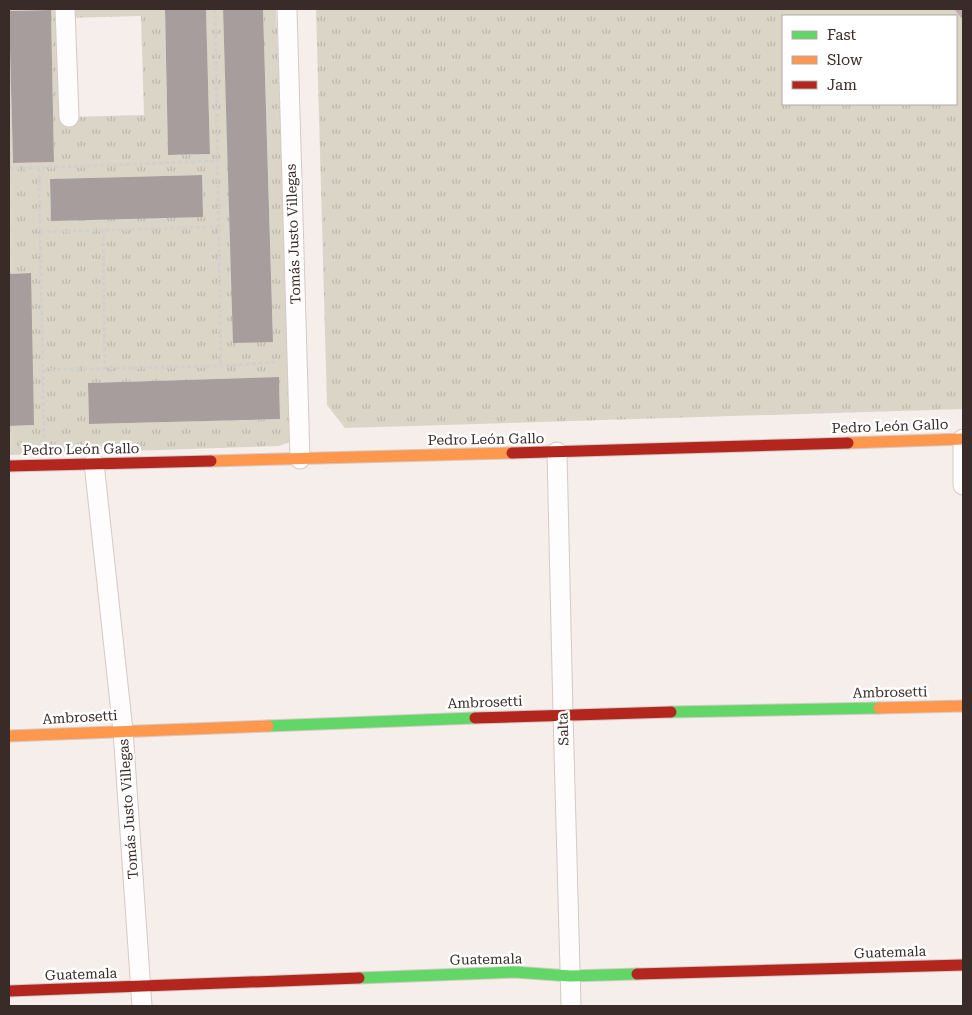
<svg xmlns="http://www.w3.org/2000/svg" width="972" height="1015" viewBox="0 0 972 1015" font-family="'Roboto Serif',serif">
	<style>
		.grass { fill: url(#grass-tufts); fill-rule: evenodd }
		.lines { fill: none; stroke-linecap: round; stroke-linejoin: round }
		.stream { stroke: #bfa7b4; stroke-width: 6 }
		.building { fill: #a79d9c }
		.street-casing { stroke: #d4cac6; stroke-width: 21 }
		.fast-casing { stroke: #d4cac6; stroke-width: 13 }
		.slow-casing { stroke: #d4cac6; stroke-width: 13 }
		.jam-casing { stroke: #d4cac6; stroke-width: 13 }
		.path { stroke: #d3cfcd; stroke-width: 3; stroke-dasharray: 4 2.5; stroke-linecap: butt }
		.street { stroke: #fefcfc; stroke-width: 19 }
		.fast { stroke: #63d668; stroke-width: 11 }
		.slow { stroke: #ff974d; stroke-width: 11 }
		.jam { stroke: #b3261e; stroke-width: 11 }
		.labels { text-anchor: middle; stroke-width: 5; stroke-linejoin: round; paint-order: stroke }
		.street-label { font-size: 14px; fill: #392b27; stroke: #fff }
	</style>
	<defs>
		<pattern id="grass-tufts" width="24" height="20" patternUnits="userSpaceOnUse" patternTransform="scale(1.25)"><rect width="24" height="20" fill="#dbd5c7"/><path d="M3 7l-1-3M5 7V3M7 7l1-3M15 17l-1-3M17 17v-4M19 17l1-3" fill="none" stroke="#bdb7ab"/></pattern>
	</defs>
	<rect width="100%" height="100%" fill="#f6eeeb"/>
	<!-- grass -->
	<path class="grass" d="M9,9H165L168,155L210,154L206,9H223L234,343L273,341L263,9H276L295,433L290,442L279,446L9,455V426L33,425L30,273L9,274ZM51,10L54,162L13,163L9,11ZM141,16L144,115L69,117L66,18ZM201,175H202L51,221L50,179ZM279,377L280,419L89,424L88,383Z
		M316,9H963V409L345,428L327,405ZM783,16H956V104H783Z"/>
	<g class="lines">
		<!-- stream -->
		<path class="stream" d="M958,9L963,15"/>
	</g>
	<!-- building -->
	<path class="building" d="M165,9H206L210,154L168,155Z
		M223,9H263L273,342L233,343Z
		M51,10L54,162L13,163L9,11Z
		M202,175L203,217L51,221L50,179Z
		M31,273L34,425L9,426V274Z
		M279,377L280,419L89,424L88,383Z"/>
	<g class="lines">
		<!-- street casing -->
		<g class="street-casing">
			<path id="street" d="M65,9L69,117
				M287,9L300,459
				M963,439V485
				M557,452L563,714L571,1006
				M94,463L123,731L142,1006"/>
		</g>
		<!-- fast casing -->
		<g class="fast-casing">
			<path id="fast" d="M671,712L879,708
				M268,726L475,718
				M359,978L514,972L570,976L637,974"/>
		</g>
		<!-- slow casing -->
		<g class="slow-casing">
			<path id="slow" d="M848,443L963,439
				M211,461L512,453
				M879,708L963,706
				M9,736L268,726"/>
		</g>
		<!-- jam casing -->
		<g class="jam-casing">
			<path id="jam" d="M512,453L848,443
				M9,466L211,461
				M475,718L671,712
				M637,974L963,965
				M9,991L359,978"/>
		</g>
		<!-- path -->
		<path class="path" d="M215,9L221,366
			M39,168L44,442
			M9,169L217,161
			M103,230L105,369
			M40,232L218,227
			M44,370L221,366L279,362"/>
		<!-- street -->
		<use href="#street" class="street"/>
		<!-- fast -->
		<use href="#fast" class="fast"/>
		<!-- slow -->
		<use href="#slow" class="slow"/>
		<!-- jam -->
		<use href="#jam" class="jam"/>
	</g>
	<g class="labels">
		<!-- street labels -->
		<g class="street-label">
			<text transform="translate(293 234) rotate(-92)" y="5">Tomás Justo Villegas</text>
			<text transform="translate(890 426) rotate(-2)" y="5">Pedro León Gallo</text>
			<text transform="translate(486 439) rotate(-1)" y="5">Pedro León Gallo</text>
			<text transform="translate(81 449) rotate(-1)" y="5">Pedro León Gallo</text>
			<text transform="translate(890 692) rotate(-1)" y="5">Ambrosetti</text>
			<text transform="translate(485 702) rotate(-2)" y="5">Ambrosetti</text>
			<text transform="translate(80 717) rotate(-3)" y="5">Ambrosetti</text>
			<text transform="translate(563 729) rotate(-92)" y="5">Salta</text>
			<text transform="translate(128 809) rotate(-94)" y="5">Tomás Justo Villegas</text>
			<text transform="translate(890 952) rotate(-2)" y="5">Guatemala</text>
			<text transform="translate(486 959) rotate(-1)" y="5">Guatemala</text>
			<text transform="translate(81 974) rotate(-2)" y="5">Guatemala</text>
		</g>
	</g>
	<!-- border -->
	<rect width="972" height="1015" fill="none" stroke="#392b27" stroke-width="20"/>
	<!-- legend -->
	<rect x="782" y="15" width="175" height="90" fill="#ffffff" stroke="#b0aaa9"/>
	<rect x="792" y="31" width="25" height="8" fill="#63d668" stroke="#b0aaa9"/>
	<text x="827" y="40" font-size="15" fill="#392b27">Fast</text>
	<rect x="792" y="56" width="25" height="8" fill="#ff974d" stroke="#b0aaa9"/>
	<text x="827" y="65" font-size="15" fill="#392b27">Slow</text>
	<rect x="792" y="81" width="25" height="8" fill="#b3261e" stroke="#b0aaa9"/>
	<text x="827" y="90" font-size="15" fill="#392b27">Jam</text>
</svg>
